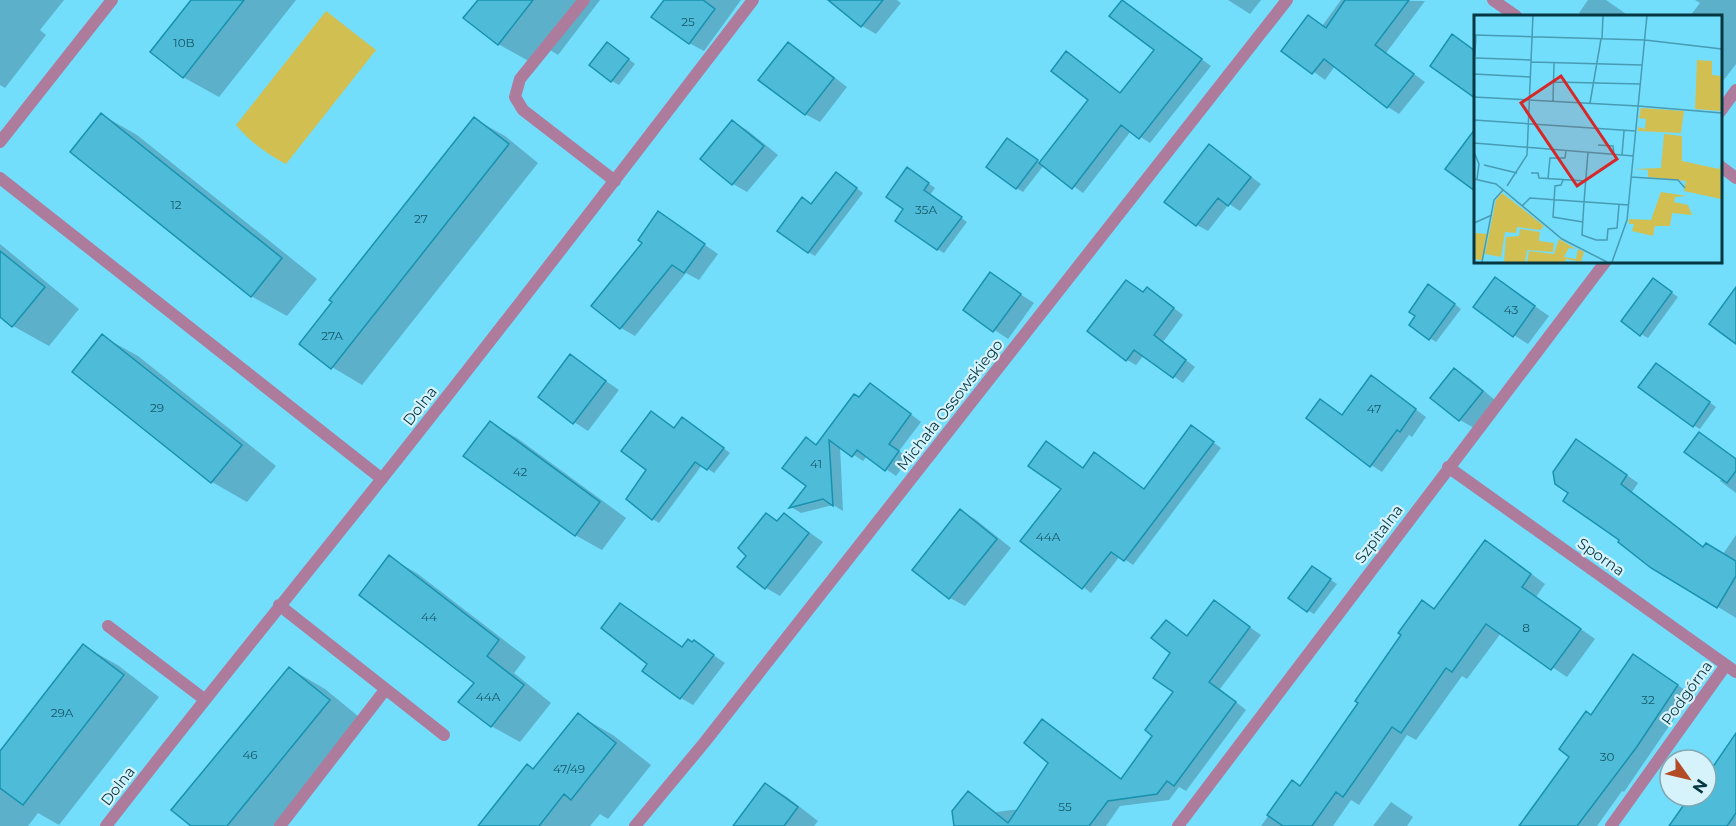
<svg xmlns="http://www.w3.org/2000/svg" width="1736" height="826" viewBox="0 0 1736 826" font-family="Montserrat,sans-serif">
	<style>
		.green { fill: #d2bf51 }
		.shadow { fill: #0003 }
		.building { fill: #4ebbd9; stroke: #1692af; stroke-width: 1.5 }
		.lines { fill: none; stroke-linecap: round; stroke-linejoin: round }
		.minor { stroke: #ad7c9d; stroke-width: 12 }
		.labels { text-anchor: middle; stroke-width: 4.5; stroke-linejoin: round; paint-order: stroke }
		.number-label { font-size: 12px; fill: #175868 }
		.street-label { font-size: 15px; fill: #053743; stroke: #d6f3fc }
		.inset-road { fill: none; stroke: #479bb2; stroke-width: 1.5 }
		.view { fill: #d62828; fill-opacity: 0.15; stroke: #d62828; stroke-width: 3 }
		.inset-edge { fill: none; stroke: #053743; stroke-width: 3 }
	</style>
	<rect width="100%" height="100%" fill="#73ddfc"/>
	<!-- green -->
	<path class="green" d="M326,11L376,50L286,164C268,155 249,141 236,125Z"/>
	<!-- shadow -->
	<path class="shadow" d="M0,0H64L40,30L46,35L5,88L0,85Z
		M193,0H296L219,97L183,77Z
		M480,0H600L558,55L547,48L534,64L498,44Z
		M666,0H741L704,51L689,43Z
		M831,0H897L901,3L876,34L862,26Z
		M1228,0H1261L1250,14Z
		M1341,0L1425,1L1386,53L1425,82L1399,114L1388,107L1335,66L1325,80L1284,50L1322,26Z
		M1588,0H1606L1629,16H1583L1579,13Z
		M1695,0H1736V64L1720,85V16H1690L1700,3Z
		M1122,2L1211,66L1150,143L1131,131L1083,193L1044,165L1023,192L1016,188L1014,144L1041,163L1090,100L1076,59L1122,94L1156,50Z
		M788,44L802,52L847,87L820,122L805,114Z
		M614,48L635,64L619,85L612,81Z
		M102,115L137,135L317,279L287,316L251,296Z
		M475,119L505,136L538,163L362,385L332,367Z
		M733,122L747,130L778,155L747,192L733,184Z
		M1209,146L1261,184L1240,211L1229,204L1208,231L1197,225Z
		M914,173L935,188L930,195L967,222L944,253L937,249L906,209Z
		M843,178L863,193L815,256L808,252L812,205Z
		M659,213L718,254L699,280L686,273L635,336L621,328L593,305L644,242Z
		M0,244L79,309L49,346L13,326L0,315Z
		M990,274L1034,303L1008,339L965,310Z
		M1496,279L1549,316L1528,344L1514,335Z
		M1660,284L1678,297L1648,338L1641,334Z
		M1436,290L1461,309L1436,342L1430,338L1418,316Z
		M1144,293L1157,295L1183,315L1163,342L1195,367L1183,383L1144,355L1136,365L1127,360Z
		M102,336L138,356L276,466L247,502L212,482Z
		M570,356L619,390L588,431L574,422Z
		M1663,368L1716,407L1700,429L1693,425Z
		M1454,370L1469,378L1496,401L1474,428L1460,420Z
		M1372,377L1426,417L1412,437L1409,435L1382,472L1371,465L1321,401L1343,416Z
		M880,391L921,422L899,451L909,458L896,476L867,456L863,461L840,446L843,511L833,505L801,513L791,507L808,486L806,439L818,446L860,398Z
		M689,422L730,453L714,473L702,465L659,523L653,519L648,470L675,429Z
		M490,423L517,438L626,518L602,550L575,535Z
		M1199,432L1221,448L1133,565L1120,556L1091,593L1022,541L1063,489L1047,443L1084,469L1145,490Z
		M1699,434L1736,459V493L1720,481L1722,478Z
		M1589,448L1638,483L1632,492L1705,548L1723,554L1736,535V618L1652,566Z
		M960,511L975,519L1011,548L965,606L950,598L914,570Z
		M766,515L779,522L785,515L823,542L780,596L766,588L739,567L748,556Z
		M1486,542L1501,551L1545,584L1536,597L1595,639L1567,677L1501,633L1467,679L1462,676L1416,740L1407,735L1359,805L1351,800L1333,826H1261L1292,782L1301,787L1360,702L1422,601L1436,609Z
		M389,557L418,574L526,657L514,673L551,703L520,742L491,726L476,683Z
		M1319,572L1337,584L1314,614L1307,610Z
		M1214,602L1261,635L1220,689L1246,710L1186,791L1179,787L1169,800L1120,806L1106,826H956L968,792L996,812L1020,809L1050,763L1043,721L1122,779L1154,735L1175,692L1172,653L1166,622L1188,637Z
		M633,612L684,648L694,642L725,663L693,705L681,698L649,664Z
		M84,646L119,666L159,697L59,825L38,813L28,826H0V753Z
		M1634,656L1691,694L1624,792L1622,791L1597,826H1520L1571,757L1592,716Z
		M289,668L325,689L364,721L279,826H193Z
		M578,715L613,735L651,765L608,819L600,814L590,826H479L534,770Z
		M1736,735V826H1670L1692,796H1706V780Z
		M766,784L787,797L818,821L814,826H734Z
		M1391,802L1413,817L1407,826H1373Z"/>
	<!-- building -->
	<path class="building" d="M191,0H244L183,78L150,52Z
		M478,0H533L498,45L463,18Z
		M664,0H703L715,9L689,44L651,17Z
		M828,0H883L861,27Z
		M1122,0L1202,59L1139,139L1121,125L1072,189L1039,163L1088,100L1051,71L1066,51L1120,93L1154,50L1109,16Z
		M1345,0H1409L1375,45L1414,74L1387,108L1324,59L1312,74L1281,51L1308,15L1326,28Z
		M1452,34L1475,51V98L1430,66Z
		M607,42L629,59L611,82L589,65Z
		M788,42L834,78L805,115L758,80Z
		M101,113L282,258L251,297L70,152Z
		M474,117L509,144L331,369L299,344L332,302L329,300Z
		M732,120L764,146L732,185L700,159Z
		M1475,129V191L1445,169Z
		M1007,138L1038,160L1016,189L986,167Z
		M1209,144L1251,177L1228,206L1218,198L1196,226L1164,202Z
		M907,167L929,183L924,190L962,217L937,250L895,221L903,209L886,197Z
		M836,172L857,188L808,253L777,231L802,197L811,204Z
		M658,211L705,244L684,273L672,265L620,329L591,306L642,243L638,240Z
		M0,251L45,287L12,327L0,317Z
		M990,272L1021,294L993,332L963,310Z
		M1495,277L1535,306L1513,337L1473,307Z
		M1653,278L1672,292L1640,336L1621,321Z
		M1126,280L1143,292L1147,287L1174,308L1154,335L1186,360L1173,378L1134,350L1126,361L1087,331Z
		M1428,284L1455,304L1429,340L1409,325L1415,316L1409,312Z
		M1736,287V344L1709,324Z
		M102,334L242,445L211,483L72,372Z
		M570,354L606,381L573,424L538,397Z
		M1656,363L1710,402L1693,427L1638,387Z
		M1454,368L1483,391L1459,421L1430,398Z
		M1371,375L1416,409L1400,432L1397,430L1370,467L1306,418L1320,399L1342,415Z
		M870,383L911,414L889,444L899,451L885,471L857,450L852,457L829,440L833,506L823,499L789,508L806,486L782,468L806,437L816,445L854,394L859,397Z
		M651,411L674,428L682,417L724,448L707,470L695,462L652,520L626,499L646,470L621,451Z
		M490,421L600,502L575,536L463,456Z
		M1191,425L1214,442L1124,561L1111,552L1082,589L1020,541L1061,489L1028,466L1046,441L1083,468L1094,452L1144,489Z
		M1699,432L1736,459V471L1727,483L1684,452Z
		M1576,439L1627,475L1621,484L1703,547L1706,543L1736,561V576L1717,608L1651,568L1618,542L1619,540L1563,501L1568,493L1555,484L1553,472Z
		M960,509L997,539L949,599L912,570Z
		M766,513L777,521L784,513L809,533L765,589L737,567L746,556L738,548Z
		M1485,540L1531,574L1522,587L1581,629L1551,670L1486,624L1452,672L1446,668L1401,733L1392,727L1343,797L1336,792L1312,826H1283L1267,815L1292,780L1300,786L1358,703L1355,701L1401,635L1398,633L1422,600L1434,609Z
		M389,555L499,640L487,656L524,685L491,727L458,702L474,683L359,595Z
		M1312,566L1331,579L1307,612L1288,598Z
		M1214,600L1250,627L1209,682L1236,702L1174,786L1167,781L1157,794L1108,801L1089,826H954L952,811L968,791L1008,823L1048,763L1024,743L1042,719L1121,779L1152,736L1145,730L1173,692L1153,678L1170,653L1151,638L1166,620L1187,636Z
		M620,603L682,647L688,639L692,642L694,640L714,655L680,699L642,671L647,664L601,628Z
		M83,644L124,675L23,805L0,788V751Z
		M1633,654L1678,685L1636,748L1577,826H1519L1569,757L1559,749L1586,711L1591,715Z
		M289,667L330,700L227,826H191L171,810Z
		M578,713L616,743L571,800L564,794L539,826H478L527,764L533,769Z
		M1736,733V813L1727,826H1669L1690,796H1706V777Z
		M765,783L798,807L784,826H733Z"/>
	<g class="lines">
		<!-- minor -->
		<path class="minor" d="M584,0L520,79L515,97L523,110L615,181
			M1493,0L1516,16
			M1720,112L1736,90
			M0,142L112,0
			M1720,166L1736,178
			M0,178L382,479
			M1448,467L1736,672
			M279,605L444,735
			M108,626L204,699
			M106,826C191,716 279,608 365,500C497,335 625,167 753,0
			M280,826L385,690
			M635,826L704,743L1287,0
			M1178,826L1606,261
			M1611,826L1726,665"/>
	</g>
	<g class="labels">
		<!-- number labels -->
		<g class="number-label">
			<text x="688" y="26">25</text>
			<text x="184" y="47">10B</text>
			<text x="176" y="209">12</text>
			<text x="926" y="214">35A</text>
			<text x="421" y="223">27</text>
			<text x="1511" y="314">43</text>
			<text x="332" y="340">27A</text>
			<text x="157" y="412">29</text>
			<text x="1374" y="413">47</text>
			<text x="816" y="468">41</text>
			<text x="520" y="476">42</text>
			<text x="1048" y="541">44A</text>
			<text x="429" y="621">44</text>
			<text x="1526" y="632">8</text>
			<text x="488" y="701">44A</text>
			<text x="1648" y="704">32</text>
			<text x="62" y="717">29A</text>
			<text x="250" y="759">46</text>
			<text x="1607" y="761">30</text>
			<text x="569" y="773">47/49</text>
			<text x="1065" y="811">55</text>
		</g>
		<!-- street labels -->
		<g class="street-label">
			<text transform="translate(950 405) rotate(-52)" y="5">Michała Ossowskiego</text>
			<text transform="translate(420 406) rotate(-52)" y="5">Dolna</text>
			<text transform="translate(1379 534) rotate(-53)" y="5">Szpitalna</text>
			<text transform="translate(1601 557) rotate(35)" y="5">Sporna</text>
			<text transform="translate(1687 693) rotate(-54)" y="5">Podgórna</text>
			<text transform="translate(118 786) rotate(-52)" y="5">Dolna</text>
		</g>
	</g>
	<!-- overview -->
	<g transform="translate(1474 15)">
		<rect width="248" height="248" fill="#73ddfc"/>
		<path d="M223,45L238,46V60L247,61V96L221,94ZM167,93L210,96L207,118L164,116V112L171,114L172,104L165,103ZM190,119L208,121V146L245,154L247,149V184L210,176L212,166L174,162V155L160,154L187,153ZM187,177L213,181L201,182L200,187L214,190L218,200L198,198L196,211H181L179,221L158,216L160,209H155V204L177,205ZM28,178L70,211L66,215L43,212L42,218L31,217L27,242L11,239L22,185ZM46,214L66,217L65,226L80,228L79,237L53,235L51,247H30L32,222L45,221ZM0,218L13,219L8,245L0,244ZM85,224L102,234L95,233L90,242L102,244L104,234L110,237L107,247L92,244L91,247H53L55,236L80,239Z" fill="#d2bf51"/>
		<path class="inset-road" d="M0,20L171,25L248,34M128,24L129,0M2,43L57,45M57,47L168,50M0,52L2,20M0,59L57,62M80,67L166,69M0,82L164,91M79,86L80,48M116,88L127,24M164,91L248,98M0,105L162,116M0,128L160,141M124,130L139,131L140,139M0,137L5,149L3,164M148,140L150,116M10,150L43,158M57,158H64L65,163L112,166M157,162L204,165L211,173M0,164L22,169L88,224L133,247M74,164L76,143H91L92,136M89,165L87,170L81,171L79,202L109,207M33,171L53,140L59,0M110,187L108,220L122,225H133L134,214L143,213L145,190M110,187L114,137M48,191L56,183L155,190M0,208L18,200M8,247L20,185L29,175M138,247L153,205L173,0"/>
		<path class="view" d="M87,61L143,144L103,171L47,88Z"/>
		<rect width="248" height="248" class="inset-edge"/>
	</g>
	<!-- north arrow -->
	<g transform="translate(1688 778) rotate(124)"><circle r="28" fill="#d6f3fc" stroke="#82a8b2" stroke-width="1.5"/>
	<path d="M0-4.5L10 22L0 15L-10 22Z" fill="#b24b26"/>
	<text y="-9" font-size="16" font-weight="bold" text-anchor="middle" fill="#053743">N</text>
	</g>
</svg>
